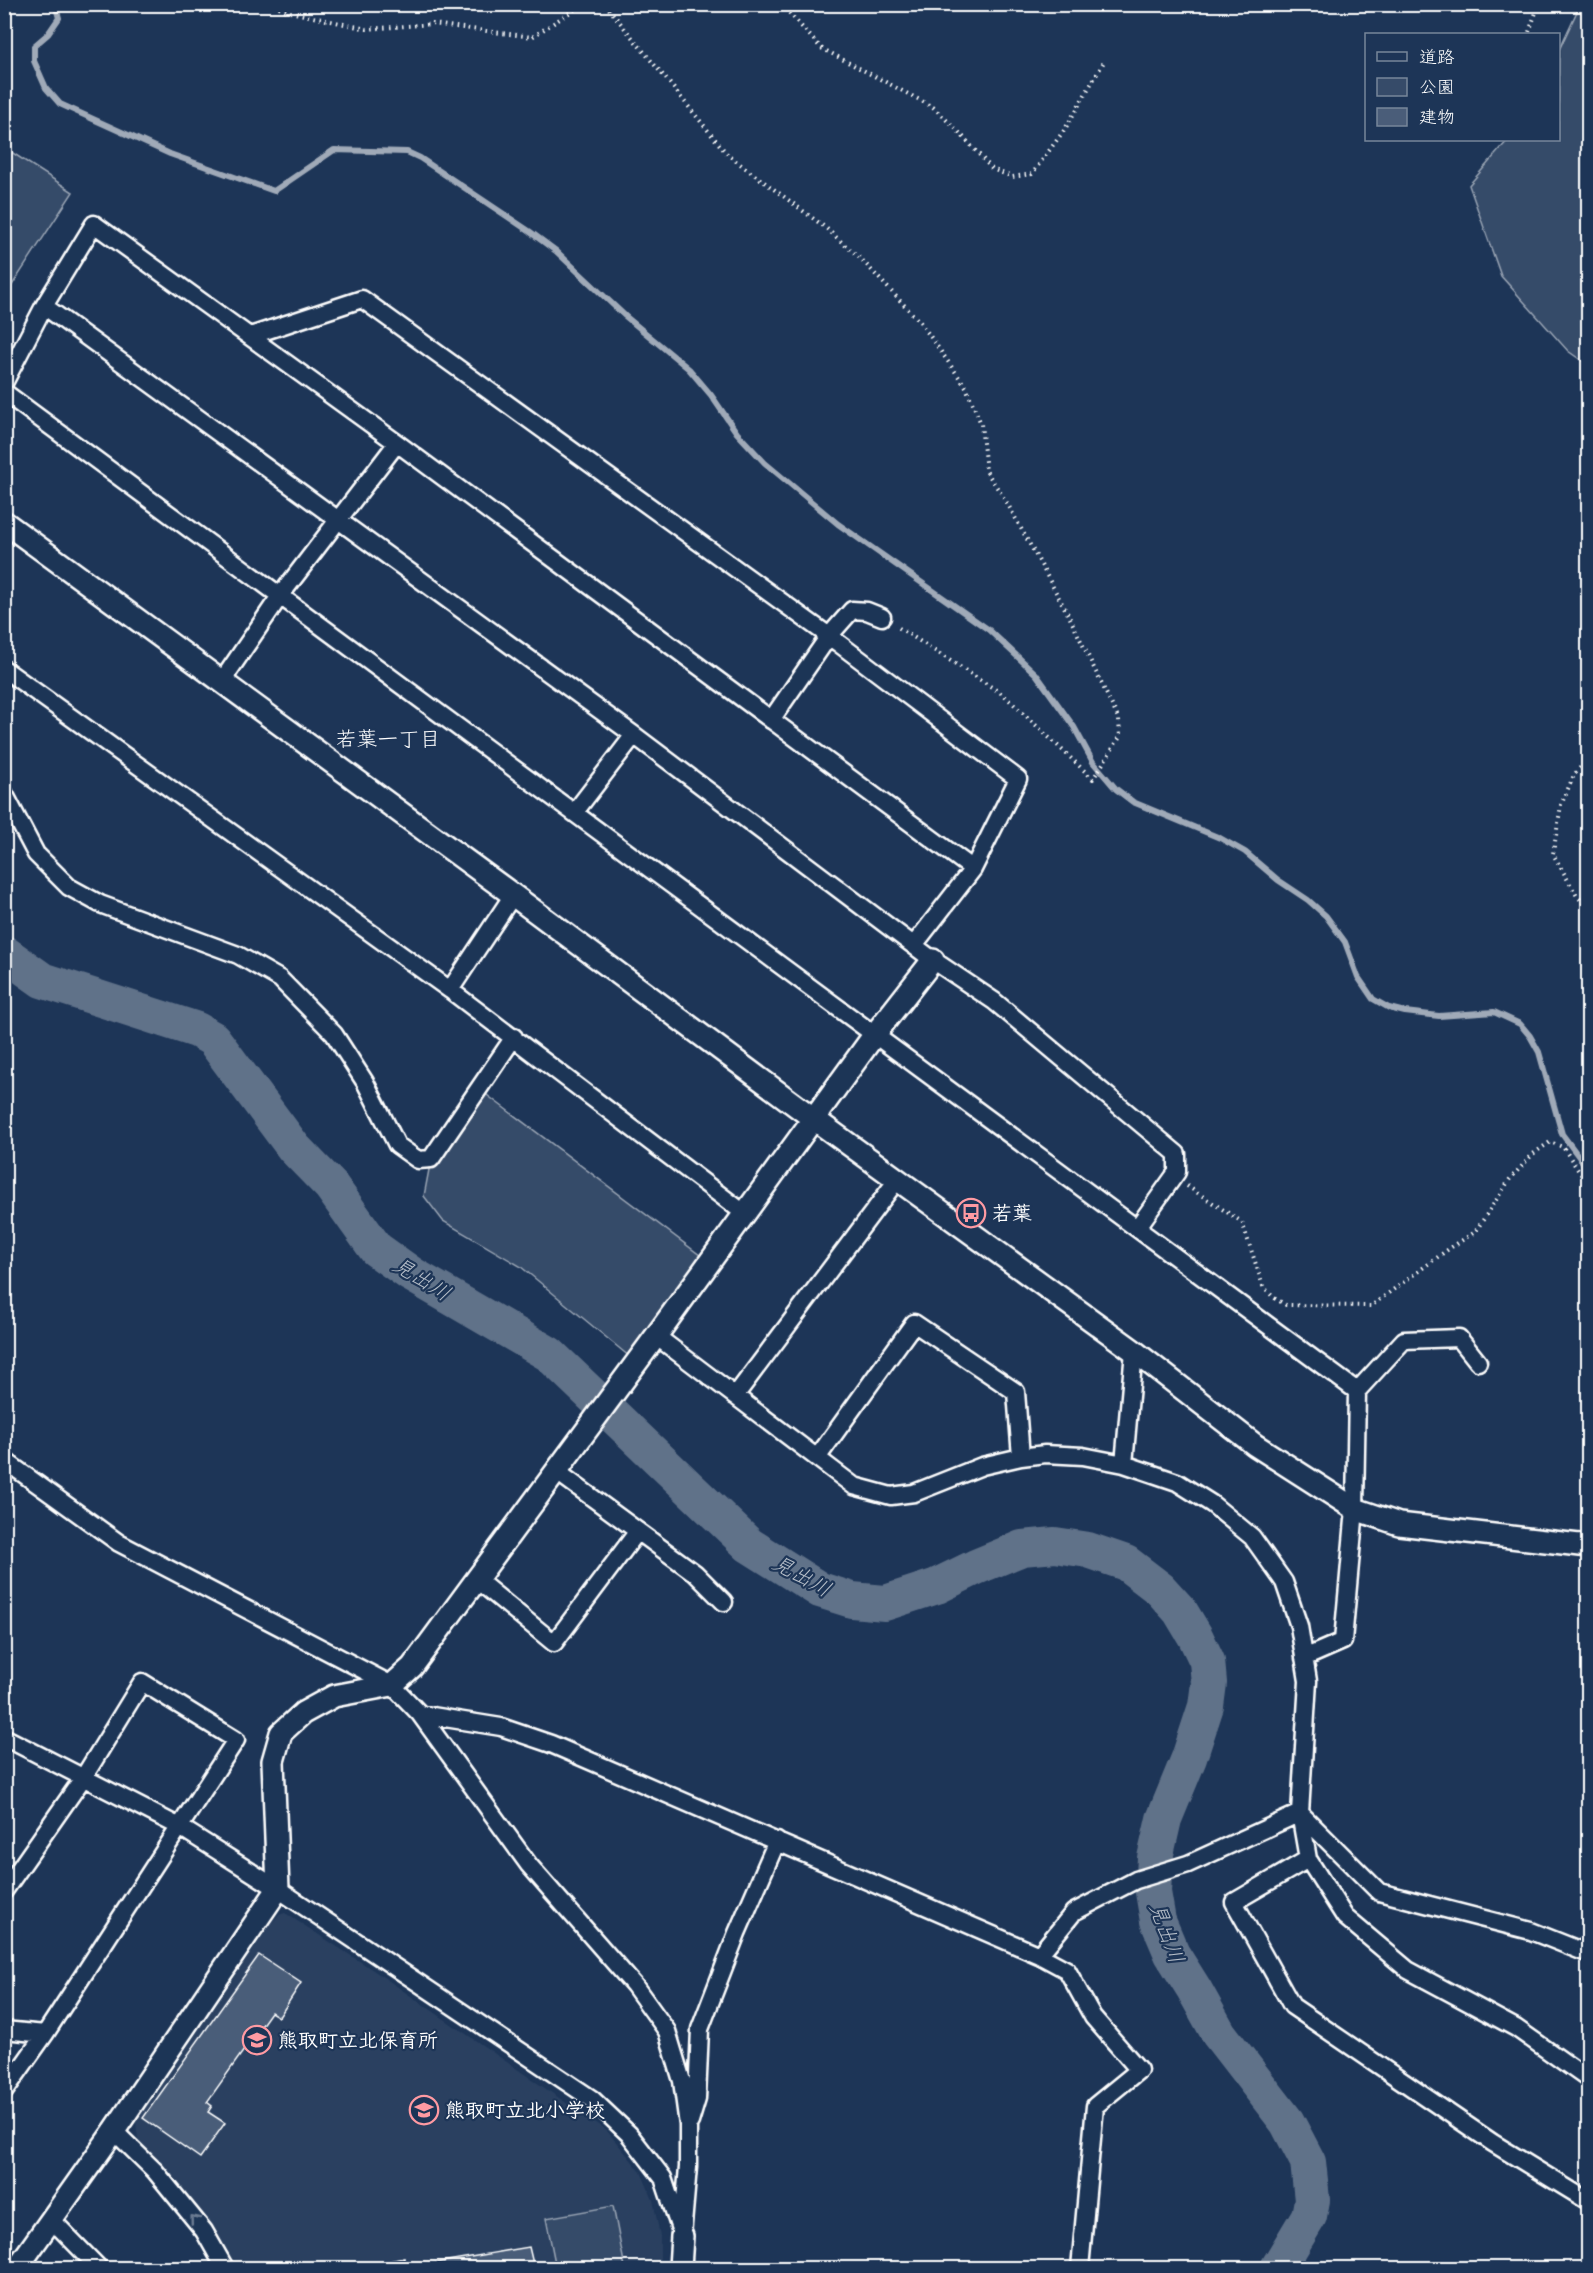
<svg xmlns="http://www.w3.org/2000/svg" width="1593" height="2273" viewBox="0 0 1593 2273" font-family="Itim,'Klee One',sans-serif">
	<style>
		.built { fill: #2a4161 }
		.green { fill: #364b69; stroke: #9aa5b4; stroke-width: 1.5 }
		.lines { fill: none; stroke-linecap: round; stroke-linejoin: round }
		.stream { stroke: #a0aab8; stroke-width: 6 }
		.river { stroke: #617289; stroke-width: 36 }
		.building { fill: #4a5d79; stroke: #fff; stroke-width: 1.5 }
		.minor-casing { stroke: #fff; stroke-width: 21 }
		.tertiary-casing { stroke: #fff; stroke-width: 26 }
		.path { stroke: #fff; stroke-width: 4; stroke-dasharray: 1.5 4.5; stroke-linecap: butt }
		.minor { stroke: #1d3557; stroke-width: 16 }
		.tertiary { stroke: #1d3557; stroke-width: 21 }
		.oneway { stroke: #6c7c92 }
		.labels { text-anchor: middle; stroke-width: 4.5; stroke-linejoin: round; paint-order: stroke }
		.poi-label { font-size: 20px; font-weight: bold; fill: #fff; stroke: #1d3557; text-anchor: start }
		.neighbourhood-label { font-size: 21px; fill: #fff; stroke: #1d3557 }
		.water-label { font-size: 21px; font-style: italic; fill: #b8c0ca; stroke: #1d3557 }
	</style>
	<rect width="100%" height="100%" fill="#1d3557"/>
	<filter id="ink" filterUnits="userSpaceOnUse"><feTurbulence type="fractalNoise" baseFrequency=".0167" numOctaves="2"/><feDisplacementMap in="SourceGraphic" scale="12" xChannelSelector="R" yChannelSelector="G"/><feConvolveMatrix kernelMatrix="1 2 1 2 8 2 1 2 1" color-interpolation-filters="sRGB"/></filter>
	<g filter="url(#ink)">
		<!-- built -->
		<path class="built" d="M285,1913L373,1970L607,2131L641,2172L653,2200L660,2236V2268H237L221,2240L186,2193L169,2172L138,2140L136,2122L272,1922L279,1915Z"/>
		<!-- green -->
		<path class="green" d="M1580,5H1588V365L1568,351L1501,276L1469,185L1508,140H1558L1559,50Z
			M5,148L73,192L5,296Z
			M479,1089L709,1262L636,1362L520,1266L443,1221L424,1196L431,1159Z
			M613,2206L625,2268H556L546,2218Z"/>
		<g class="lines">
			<!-- stream -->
			<path class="stream" d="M55,4L59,18L48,34L34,46V61L46,88L60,104L170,154L274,191L334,150L407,152L420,158L529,231L556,251L625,316L689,369L711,395L737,433L765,463L838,524L989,630L1036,674L1074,727L1093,762L1116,789L1133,802L1220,838L1245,852L1278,880L1308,900L1326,916L1345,942L1358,977L1373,999L1389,1008L1405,1012L1439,1016L1494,1012L1520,1024L1530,1036L1539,1052L1562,1134L1588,1169"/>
			<!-- river -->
			<path class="river" d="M4,953L42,980L197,1030L213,1039L294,1148L331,1186L376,1249L411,1274L549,1354L749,1545L820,1590L852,1600L885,1603L937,1586L976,1567L1022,1548L1055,1545L1088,1550L1126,1563L1160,1589L1180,1611L1195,1636L1207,1661L1209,1683L1206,1706L1189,1758L1164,1819L1155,1858L1153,1892L1158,1921L1172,1954L1194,1989L1219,2034L1287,2122L1308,2162L1312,2200L1309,2216L1278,2268"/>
		</g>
		<!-- building -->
		<path class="building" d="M259,1955L301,1983L279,2017L271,2012L207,2102L212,2106L208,2112L225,2123L200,2158L143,2118Z
			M529,2247L534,2268H407Z
			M404,2258V2268H379V2263Z"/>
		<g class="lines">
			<!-- minor casing -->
			<g class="minor-casing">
				<path id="minor" d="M44,306L634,735L933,960L994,1001L1177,1154V1172L1137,1228
					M250,336L362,299L829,636L1018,779L973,869L914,945
					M4,383L44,306L94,224L397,443L973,869
					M4,392L1357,1391
					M4,669L450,990L744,1213
					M222,681L280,596L397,443
					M771,720L829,636L852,610L867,611L882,617
					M4,793L36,854L69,887L100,904L238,955L280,979L334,1034L365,1082L397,1145L418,1160L431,1159L514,1037
					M574,813L634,735
					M450,990L513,895
					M656,1336L854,1486L891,1496L914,1493L982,1466L1021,1457L1045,1454L1083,1456L1124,1464L1177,1482L1212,1504L1252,1537L1284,1582L1299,1626L1308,1681L1300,1813L1308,1859L1345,1917L1408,1970L1516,2028L1588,2079
					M735,1396L897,1180
					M817,1458L914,1323L1016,1392L1021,1457
					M4,1460L119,1543L392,1685L420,1714L529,1865L634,1985L667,2031L682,2081L688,2125V2167L682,2236
					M1124,1464L1134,1351
					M556,1471L695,1573L724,1602
					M476,1579L554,1643L638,1531
					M1304,1658L1343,1641L1355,1509L1357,1391L1404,1340L1459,1338L1478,1362
					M420,1714L501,1727L551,1744L1039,1955L1067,1970L1093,2017L1139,2070L1095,2106L1080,2268
					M4,1737L180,1827L278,1889L592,2099L629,2134L663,2178L680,2229
					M1300,1813L1379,1892L1531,1931L1584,1952L1588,1951
					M1308,1859L1234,1902L1292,2006L1493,2143L1588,2201
					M4,1891L83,1778L142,1682L236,1740L45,2034L4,2092
					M1039,1955L1074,1912L1136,1880L1188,1864L1300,1813
					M4,2030L45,2034
					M690,2122L697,2099L700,2029L737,1933L777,1841
					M114,2131L155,2171L204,2231L225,2268
					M51,2219L99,2268"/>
			</g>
			<!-- tertiary casing -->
			<g class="tertiary-casing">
				<path id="tertiary" d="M4,522L513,895L814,1119L1134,1351L1255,1445L1355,1509L1399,1524L1588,1546
					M17,2268L114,2131L278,1889L273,1761L281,1733L303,1713L334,1696L392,1685L412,1667L656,1336L875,1034L933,960
					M680,2268L682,2236"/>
			</g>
			<!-- path -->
			<path class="path" d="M274,4L286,11L367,29L433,24L532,37L583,4
				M605,4L728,155L826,228L862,260L920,322L966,387L981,424L986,471L1006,501L1069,616L1119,720L1120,737L1093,779L1004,695L896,626
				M781,4L821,48L933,107L958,131L992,169L1012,177L1032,174L1065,129L1105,60
				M1529,32L1539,4
				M1588,758L1574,775L1561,805L1553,854L1577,896L1588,908
				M1187,1186L1242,1222L1263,1286L1274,1298L1286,1305L1371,1306L1450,1248L1475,1232L1510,1179L1533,1154L1550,1142L1563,1147L1588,1185"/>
			<!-- minor -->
			<use href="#minor" class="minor"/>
			<!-- tertiary -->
			<use href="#tertiary" class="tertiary"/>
		</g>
		<!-- one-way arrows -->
		<defs><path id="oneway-chevron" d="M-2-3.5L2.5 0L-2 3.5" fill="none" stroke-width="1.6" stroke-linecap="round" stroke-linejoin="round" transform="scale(1.5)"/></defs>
		<use class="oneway" href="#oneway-chevron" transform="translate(194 2219) rotate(-129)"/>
	</g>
	<!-- icons -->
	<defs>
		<g id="bus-ring" transform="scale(1.5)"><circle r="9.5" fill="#1d3557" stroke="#ff9aa2" stroke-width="1.5"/><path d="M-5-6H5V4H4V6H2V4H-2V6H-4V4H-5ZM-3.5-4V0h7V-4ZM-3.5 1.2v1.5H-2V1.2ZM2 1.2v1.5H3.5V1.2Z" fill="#ff9aa2"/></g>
		<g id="school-ring" transform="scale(1.5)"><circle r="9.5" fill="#1d3557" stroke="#ff9aa2" stroke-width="1.5"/><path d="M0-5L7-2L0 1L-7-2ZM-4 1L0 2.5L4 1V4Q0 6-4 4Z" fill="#ff9aa2"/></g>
	</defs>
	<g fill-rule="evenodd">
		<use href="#bus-ring" x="971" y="1213"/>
		<use href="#school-ring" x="257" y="2040"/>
		<use href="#school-ring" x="424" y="2110"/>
	</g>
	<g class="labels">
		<!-- poi labels -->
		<g class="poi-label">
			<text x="992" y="1220">若葉</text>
			<text x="278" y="2047">熊取町立北保育所</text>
			<text x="445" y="2117">熊取町立北小学校</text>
		</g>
		<!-- neighbourhood labels -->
		<g class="neighbourhood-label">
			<text x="388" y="746">若葉一丁目</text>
		</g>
		<!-- water labels -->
		<g class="water-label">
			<text transform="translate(422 1279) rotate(32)" y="7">見出川</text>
			<text transform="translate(802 1576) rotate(29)" y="7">見出川</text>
			<text transform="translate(1167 1933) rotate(70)" y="7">見出川</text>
		</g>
	</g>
	<!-- margin -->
	<rect width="1593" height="2273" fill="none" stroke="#1d3557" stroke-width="24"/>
	<rect x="12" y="12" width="1569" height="2249" fill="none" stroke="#fff" stroke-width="2" filter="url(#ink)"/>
	<!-- legend -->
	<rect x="1365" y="33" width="195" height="108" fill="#1d3557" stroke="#77869a" stroke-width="1.5"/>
	<rect x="1377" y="52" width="30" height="9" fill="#1d3557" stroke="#77869a" stroke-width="1.5"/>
	<text x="1419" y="63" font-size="18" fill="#ffffff">道路</text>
	<rect x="1377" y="78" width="30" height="18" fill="#364b69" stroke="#77869a" stroke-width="1.5"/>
	<text x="1419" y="93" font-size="18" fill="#ffffff">公園</text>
	<rect x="1377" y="108" width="30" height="18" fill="#4a5d79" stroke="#77869a" stroke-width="1.5"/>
	<text x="1419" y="123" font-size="18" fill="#ffffff">建物</text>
</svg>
